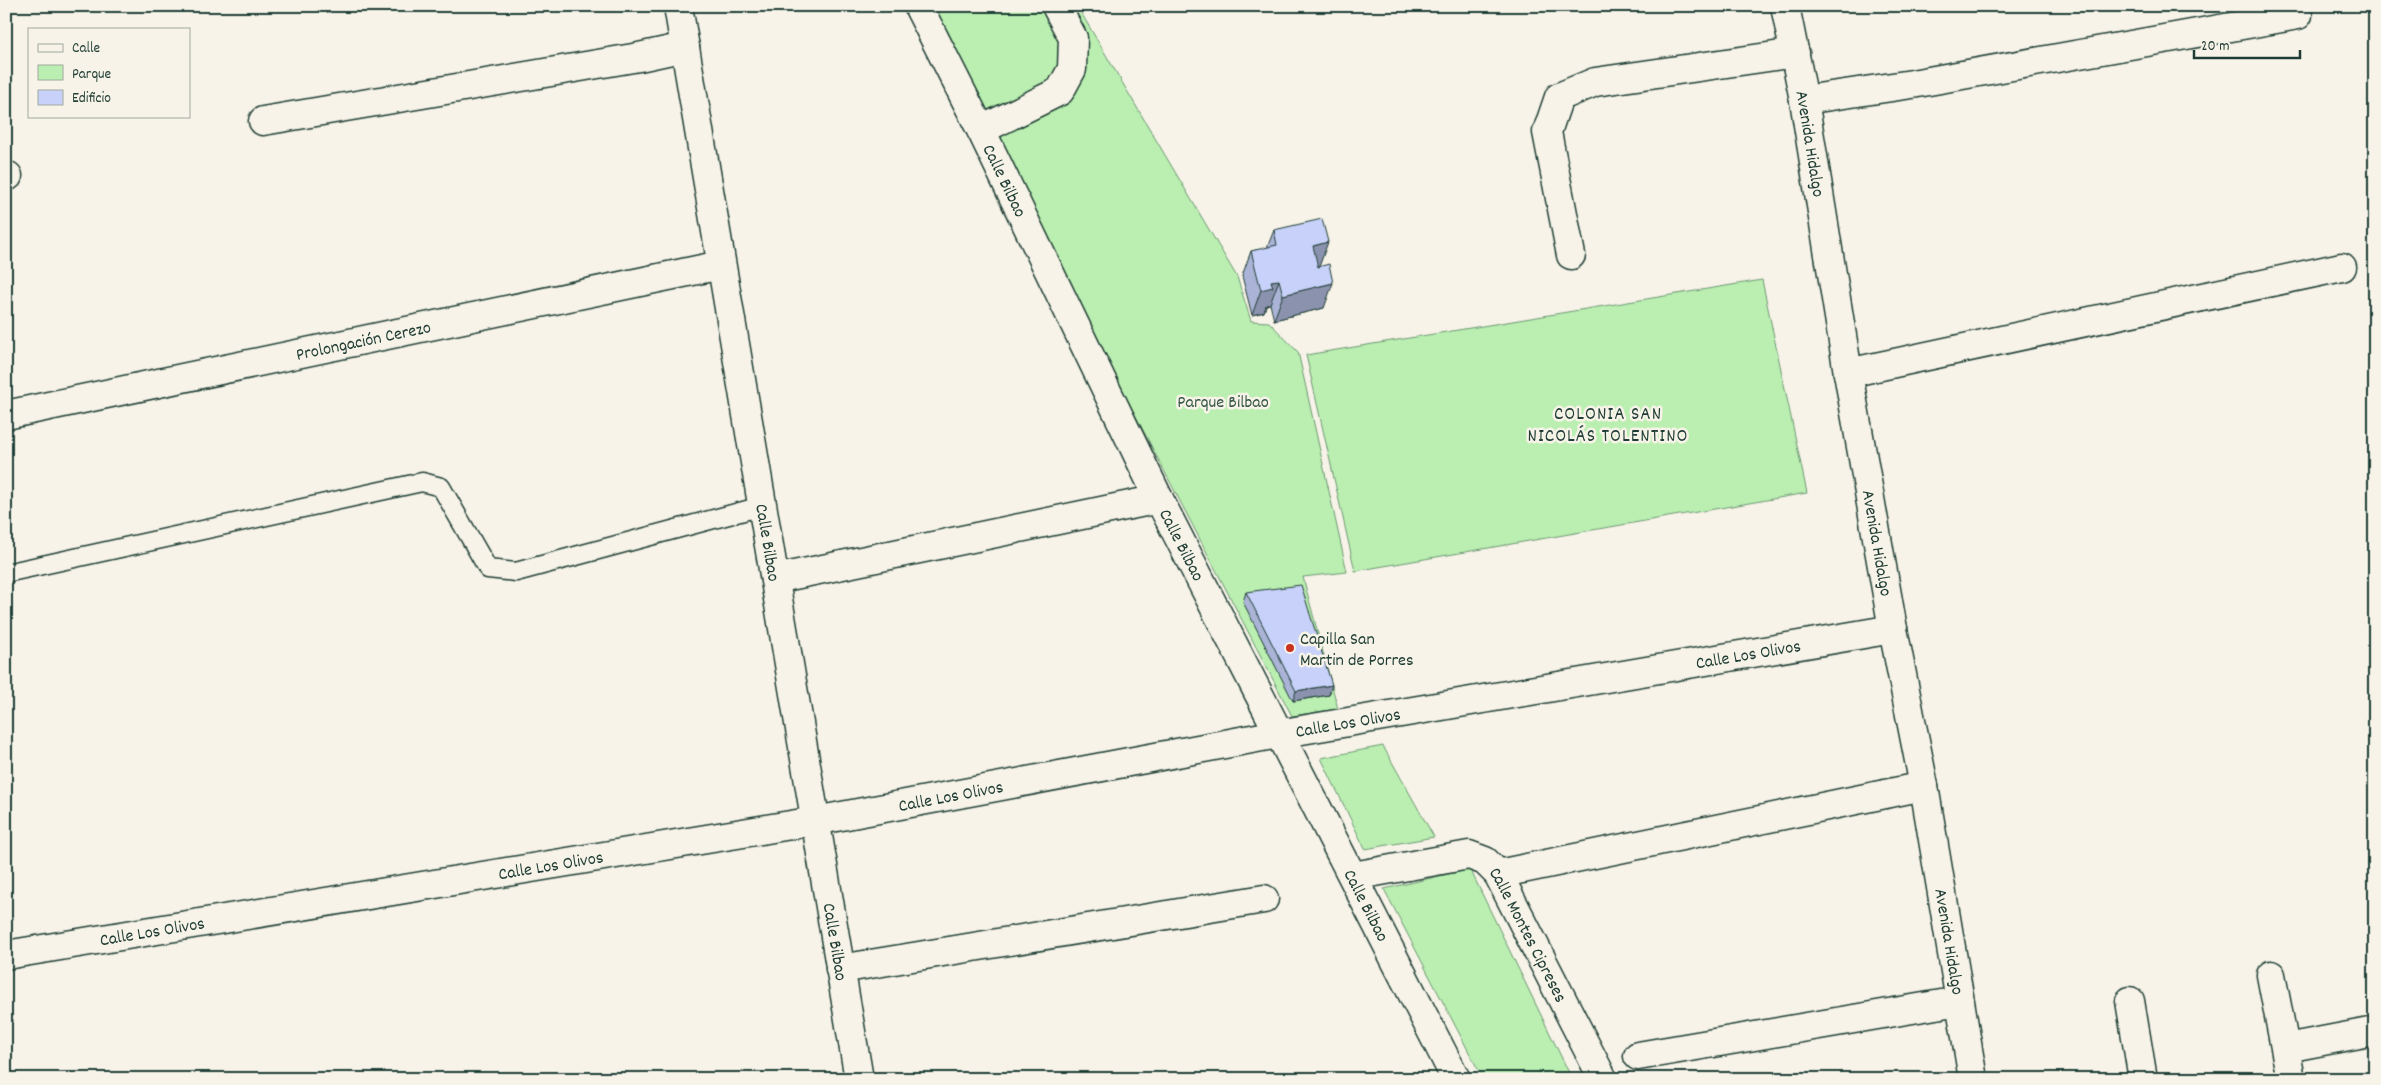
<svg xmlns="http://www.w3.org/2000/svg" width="2381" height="1085" viewBox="0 0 2381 1085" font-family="Dekko,sans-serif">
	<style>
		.green { fill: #baefb1; stroke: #6c9672 }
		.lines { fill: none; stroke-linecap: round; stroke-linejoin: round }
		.service-casing { stroke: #1f3d34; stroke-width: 21 }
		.minor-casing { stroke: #1f3d34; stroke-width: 31 }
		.tertiary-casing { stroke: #1f3d34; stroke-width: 31 }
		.service { stroke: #f7f3e8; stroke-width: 18 }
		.minor { stroke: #f7f3e8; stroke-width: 28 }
		.tertiary { stroke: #f7f3e8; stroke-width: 28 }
		.wall { fill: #abb4d6; stroke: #1f3d34 }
		.shaded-wall { fill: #8b92ae; stroke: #1f3d34 }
		.building { fill: #c7d1f9; stroke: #1f3d34 }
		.poi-dot { fill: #c8321e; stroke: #f7f3e8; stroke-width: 2 }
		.labels { text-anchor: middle; stroke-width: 5; stroke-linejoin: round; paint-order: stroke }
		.street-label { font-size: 18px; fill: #1f3d34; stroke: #f7f3e8 }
		.park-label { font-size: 18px; fill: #365847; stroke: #f7f3e8 }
		.poi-label { font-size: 18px; fill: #1f3d34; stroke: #f7f3e8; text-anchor: start }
		.neighbourhood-label { font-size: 19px; letter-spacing: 1px; fill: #1f3d34; stroke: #f7f3e8 }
	</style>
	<rect width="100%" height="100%" fill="#f7f3e8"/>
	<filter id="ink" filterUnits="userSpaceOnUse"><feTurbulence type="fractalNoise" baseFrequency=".02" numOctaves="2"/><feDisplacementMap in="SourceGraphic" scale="10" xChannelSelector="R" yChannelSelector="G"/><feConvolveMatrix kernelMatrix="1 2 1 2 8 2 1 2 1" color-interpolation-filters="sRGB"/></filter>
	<g filter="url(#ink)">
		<!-- green -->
		<path class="green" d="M922,6H1077L1237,277L1251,321L1269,322L1298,352L1347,572L1303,577L1338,709L1292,716Z
			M1762,280L1807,493L1355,571L1306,355Z
			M1383,746L1434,837L1365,849L1321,758Z
			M1470,869L1572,1079H1483L1384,889Z"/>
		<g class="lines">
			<!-- service casing -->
			<g class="service-casing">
				<path id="service" d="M6,573L422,482L441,487L488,569L516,572L762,506"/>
			</g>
			<!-- minor casing -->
			<g class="minor-casing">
				<g id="minor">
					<path id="s1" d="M678,6L859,1079"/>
					<path id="s2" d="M918,6L981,130L1159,499L1456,1079"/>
					<path d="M1804,100L1912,84L2298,15"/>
					<path d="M263,121L639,57L685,47"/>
					<path d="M981,130L1060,91L1072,69L1073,38L1056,6"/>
					<path d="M6,176H8"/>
					<path d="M1571,255L1547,132L1559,97L1595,82L1795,53"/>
					<path d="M1848,373L2342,267"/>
					<path id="s3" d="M6,415L721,265"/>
					<path d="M775,579L1159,499"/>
					<path d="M1498,874L1924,786"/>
					<path id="s4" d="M1353,876L1469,855L1485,861L1498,874L1603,1079"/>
					<path id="s5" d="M6,955L815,821L1278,734L1893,629"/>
					<path d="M840,969L1264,899"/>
					<path d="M2271,975L2291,1079"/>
					<path d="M2130,1001L2143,1079"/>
					<path d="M2286,1048L2375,1031"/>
					<path d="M1638,1056L1959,1001"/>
				</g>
			</g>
			<!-- tertiary casing -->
			<g class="tertiary-casing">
				<g id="tertiary">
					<path id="s6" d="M1785,6L1804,100L1848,373L1893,629L1924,786L1973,1079"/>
				</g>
			</g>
			<!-- service -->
			<use href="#service" class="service"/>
			<!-- minor -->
			<use href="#minor" class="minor"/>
			<!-- tertiary -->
			<use href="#tertiary" class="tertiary"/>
		</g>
		<!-- wall -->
		<path class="wall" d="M1274,230L1319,267L1324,308L1274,320L1270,304L1266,305L1264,312L1252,315L1242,276L1251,251L1267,248Z
			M1246,592L1332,685L1329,695L1293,701L1243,602Z"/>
		<!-- shaded-wall -->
		<path class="shaded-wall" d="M1328,242L1319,267L1304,270L1313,246Z
			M1279,280L1270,304L1266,305L1264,312L1252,315L1261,290L1271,281Z
			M1333,283L1324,308L1274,320L1283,295Z
			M1332,685L1329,695L1293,701L1296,691Z"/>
		<!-- building -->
		<path class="building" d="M1322,219L1328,242L1313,246L1318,267L1329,264L1333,283L1283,295L1279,280L1271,281L1273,287L1261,290L1251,251L1277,245L1274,230Z
			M1301,585L1332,685L1296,691L1246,592Z"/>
	</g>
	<!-- markers -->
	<circle class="poi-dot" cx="1290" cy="648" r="5"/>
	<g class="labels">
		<!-- street labels -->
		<g class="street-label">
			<text dy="6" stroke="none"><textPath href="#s6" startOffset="140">Avenida Hidalgo</textPath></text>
			<text dy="6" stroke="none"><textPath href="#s2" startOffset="195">Calle Bilbao</textPath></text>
			<text dy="6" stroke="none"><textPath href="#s3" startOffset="365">Prolongación Cerezo</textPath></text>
			<text dy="6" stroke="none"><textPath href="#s1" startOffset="544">Calle Bilbao</textPath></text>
			<text dy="6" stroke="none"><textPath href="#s6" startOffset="545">Avenida Hidalgo</textPath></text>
			<text dy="6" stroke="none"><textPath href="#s2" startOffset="600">Calle Bilbao</textPath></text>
			<text dy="6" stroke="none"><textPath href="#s5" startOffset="1768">Calle Los Olivos</textPath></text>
			<text dy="6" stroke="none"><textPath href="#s5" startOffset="1362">Calle Los Olivos</textPath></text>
			<text dy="6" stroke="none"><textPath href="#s5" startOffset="958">Calle Los Olivos</textPath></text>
			<text dy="6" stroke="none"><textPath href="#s5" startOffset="552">Calle Los Olivos</textPath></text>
			<text dy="6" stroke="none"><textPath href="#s2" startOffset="1005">Calle Bilbao</textPath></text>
			<text dy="6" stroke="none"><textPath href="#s5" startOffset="148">Calle Los Olivos</textPath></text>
			<text dy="6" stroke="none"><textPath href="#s4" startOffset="221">Calle Montes Cipreses</textPath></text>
			<text dy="6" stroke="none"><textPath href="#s6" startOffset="950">Avenida Hidalgo</textPath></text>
			<text dy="6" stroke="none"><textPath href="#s1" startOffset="949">Calle Bilbao</textPath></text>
		</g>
		<!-- park labels -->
		<g class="park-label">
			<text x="1223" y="407">Parque Bilbao</text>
		</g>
		<!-- poi labels -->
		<g class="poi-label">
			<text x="1300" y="644">Capilla San<tspan x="1300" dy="21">Martin de Porres</tspan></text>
		</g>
		<!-- neighbourhood labels -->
		<g class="neighbourhood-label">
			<text x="1608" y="419">COLONIA SAN<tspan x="1608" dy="22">NICOLÁS TOLENTINO</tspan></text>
		</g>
	</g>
	<!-- margin -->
	<rect width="2381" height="1085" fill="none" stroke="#f7f3e8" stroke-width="25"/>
	<rect x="12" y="12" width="2356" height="1060" fill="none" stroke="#1f3d34" stroke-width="2" filter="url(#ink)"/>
	<!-- legend -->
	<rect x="28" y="28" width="162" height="90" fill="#f7f3e8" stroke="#a1aaa0"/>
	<rect x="38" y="44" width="25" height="8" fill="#f7f3e8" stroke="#a1aaa0"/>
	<text x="72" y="52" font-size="15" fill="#1f3d34">Calle</text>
	<rect x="38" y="65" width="25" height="15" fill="#baefb1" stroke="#a1aaa0"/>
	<text x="72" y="78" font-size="15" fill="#1f3d34">Parque</text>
	<rect x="38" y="90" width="25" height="15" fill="#c7d1f9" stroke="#a1aaa0"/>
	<text x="72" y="102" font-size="15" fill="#1f3d34">Edificio</text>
	<!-- scale -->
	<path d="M2194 50v8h106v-8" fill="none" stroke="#1f3d34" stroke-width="2.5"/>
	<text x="2201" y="50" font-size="15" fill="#1f3d34" stroke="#f7f3e8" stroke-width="4" paint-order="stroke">20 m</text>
</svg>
